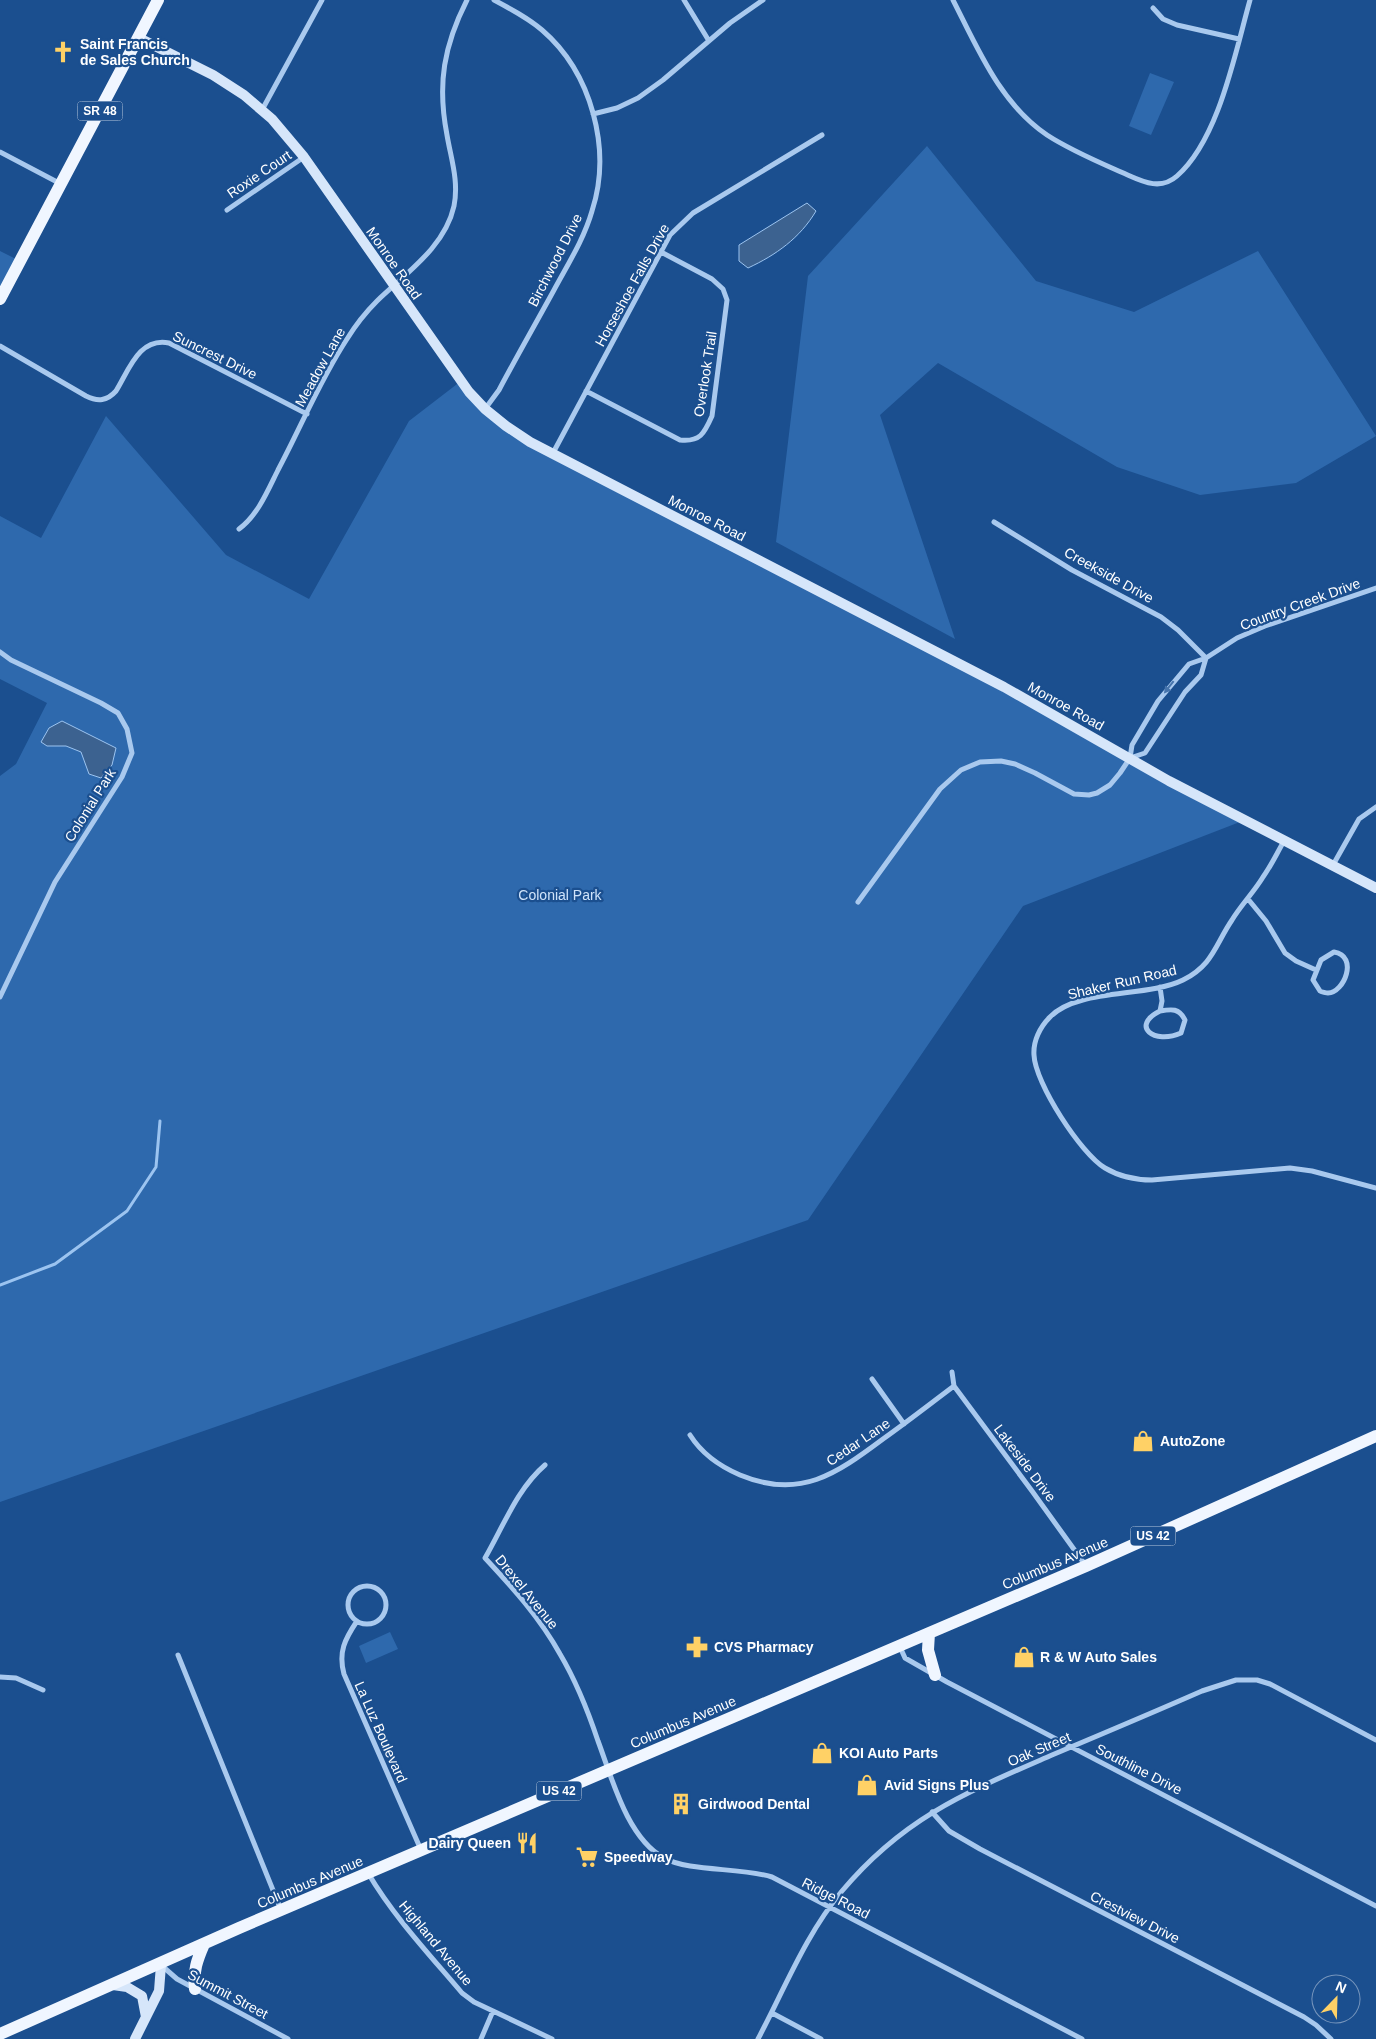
<svg xmlns="http://www.w3.org/2000/svg" width="1376" height="2039" viewBox="0 0 1376 2039" font-family="Arial,sans-serif">
	<style>
		.green { fill: #2e69ad }
		.water { fill: #3c6290; stroke: #9cc4f0 }
		.lines { fill: none; stroke-linecap: round; stroke-linejoin: round }
		.stream { stroke: #9cc4f0; stroke-width: 3 }
		.street { stroke: #a9c9ee; stroke-width: 5 }
		.secondary { stroke: #d6e6fa; stroke-width: 10 }
		.primary { stroke: #f0f6ff; stroke-width: 12 }
		.oneway { fill: #4674ac }
		.labels { text-anchor: middle; stroke-width: 4.5; stroke-linejoin: round; paint-order: stroke }
		.shield { fill: #1b4f8f; stroke: #bbcadd; stroke-width: 1 }
		.shield-label { font-size: 12px; font-weight: bold; fill: #fff }
		.poi-label { font-size: 14px; font-weight: bold; fill: #fff; stroke: #1b4f8f; text-anchor: start }
		.street-label { font-size: 14px; fill: #fff; stroke: #1b4f8f }
		.park-label { font-size: 14px; fill: #cfe3fa; stroke: #1b4f8f }
	</style>
	<rect width="100%" height="100%" fill="#1b4f8f"/>
	<!-- green -->
	<path class="green" d="M1150,73L1174,82L1151,135L1129,126Z
		M927,146L1036,281L1134,312L1258,251L1376,436L1296,483L1200,495L1117,467L938,363L880,415L955,639L776,542L808,276Z
		M0,251L20,261L0,299Z
		M461,381L485,409L553,453L1245,820L1023,906L808,1220L0,1502V776L16,764L47,703L0,679V516L41,538L106,416L226,555L309,599L409,421Z
		M390,1632L398,1649L366,1663L359,1646Z"/>
	<!-- water -->
	<path class="water" d="M807,203L816,211C800,238 776,255 748,268L739,261V245Z
		M62,721L116,748L112,765L101,778L89,774L81,752L66,746H47L41,742L49,728Z"/>
	<g class="lines">
		<!-- stream -->
		<path class="stream" d="M0,1285L55,1264L127,1211L156,1167L160,1121"/>
		<!-- street -->
		<path class="street" d="M684,0L709,41
			M953,0C978,49 1000,103 1047,135C1070,150 1096,161 1121,172C1140,180 1159,192 1177,176C1219,139 1235,53 1250,0
			M1153,8L1163,19L1177,25L1239,39
			M262,110L322,0
			M593,114L617,108L638,98L663,80L730,23L763,0
			M0,152L59,183
			M227,210L304,157
			M0,346L86,396C98,402 107,401 116,391C129,370 139,337 169,343L307,414
			M586,391L680,440C700,442 704,434 712,416L727,300L723,289L712,279L661,252
			M485,409L499,390C517,356 536,323 554,290C568,264 584,239 592,211C612,150 592,73 542,30C528,18 511,9 494,0
			M553,453L670,235L693,213L822,135
			M994,522L1072,570L1161,617L1178,630L1206,658
			M239,529C258,515 268,490 278,470C301,427 320,380 347,339C355,326 366,312 377,301C406,273 445,247 454,206C459,181 451,159 447,135C437,84 444,45 467,0
			M0,652L11,660L101,703L118,713L127,729L132,753L122,777L55,882L0,997
			M1130,758L1145,753L1185,692L1201,675L1206,658
			M1284,841C1277,853 1271,866 1263,877C1254,892 1241,905 1232,920C1215,945 1213,965 1183,980C1146,998 1078,988 1050,1017C1040,1027 1033,1041 1034,1055C1035,1083 1081,1154 1105,1168C1120,1177 1135,1180 1152,1180L1290,1168L1312,1171L1376,1188
			M1333,865L1359,819L1376,807
			M1248,899L1266,921L1285,953L1296,961L1316,970
			M858,902L940,789L961,770L980,762L1001,761L1015,764L1035,773L1074,794L1089,795L1097,793L1110,785L1120,773L1130,758L1132,745L1158,701L1189,664L1206,658L1237,638L1265,626L1376,588
			M1334,952C1359,956 1344,993 1328,993C1327,993 1321,992 1320,991L1313,980L1321,960Z
			M1160,1011C1172,1009 1179,1008 1185,1020L1181,1033C1154,1045 1130,1026 1160,1011L1162,1001L1160,987
			M952,1372L954,1386L1032,1491L1086,1566
			M872,1379L904,1424
			M690,1435C702,1454 719,1466 740,1475C800,1500 836,1474 883,1439C907,1422 930,1404 954,1386
			M545,1465C517,1489 503,1527 485,1558C513,1588 540,1618 560,1654C576,1681 588,1711 598,1741C612,1778 627,1838 664,1858C689,1872 740,1867 772,1877L1082,2039
			M348 1605a19 19 0 1 1 38 0a19 19 0 1 1-38 0Z
			M357,1621C345,1639 338,1652 344,1674L421,1850
			M900,1647L905,1658L947,1682L1376,1906
			M178,1655L281,1910
			M0,1677L16,1678L43,1690
			M932,1812L949,1831L980,1849L1304,2017L1316,2025L1331,2039
			M368,1873C394,1917 429,1954 462,1993L474,2002L552,2039
			M161,1965L177,1979L288,2039
			M772,2013L821,2039
			M481,2039L493,2011
			M758,2039C784,1990 806,1934 842,1891C904,1817 967,1792 1052,1755C1102,1734 1152,1713 1202,1691L1236,1680H1257L1270,1684L1376,1740"/>
		<!-- secondary -->
		<path class="secondary" d="M139,38L213,75L244,95L272,119L304,157L469,392L485,409L506,426L530,442L1004,687L1169,781L1376,888
			M113,1985L127,1987L142,1996L146,2017
			M135,2039L159,1991L161,1965"/>
		<!-- primary -->
		<path class="primary" d="M0,299L158,0
			M929,1633L928,1650L935,1675
			M195,1989C193,1971 197,1960 204,1944
			M0,2034L239,1928L1086,1566L1376,1436"/>
	</g>
	<!-- one-way arrows -->
	<defs><path id="oneway-solid" d="M-6-.8H1V-3.2L6.5 0L1 3.2V.8H-6Z" transform="scale(1.25)"/></defs>
	<use class="oneway" href="#oneway-solid" transform="translate(1169 687) rotate(128)"/>
	<!-- icons -->
	<defs>
		<g id="church-bare" transform="scale(1.725)"><path d="M-1.2-6h2.4v3.5h3.3v2.4h-3.3V6h-2.4V-.1h-3.3v-2.4h3.3Z" fill="#ffd166" stroke="#1b4f8f" stroke-width="2.5" paint-order="stroke"/></g>
		<g id="shop-bare" transform="scale(1.725)"><path d="M-5-2.5h2.3a2.7 3.5 0 0 1 5.4 0H5L5.5 6h-11ZM-1.5-2.5h3a1.5 2.3 0 0 0-3 0Z" fill="#ffd166" stroke="#1b4f8f" stroke-width="2.5" paint-order="stroke"/></g>
		<g id="pharmacy-bare" transform="scale(1.725)"><path d="M-2-6h4v4h4v4h-4v4h-4v-4h-4v-4h4Z" fill="#ffd166" stroke="#1b4f8f" stroke-width="2.5" paint-order="stroke"/></g>
		<g id="building-bare" transform="scale(1.725)"><path d="M-4-6H4V6H1V3H-1V6H-4ZM-2.5-4.3h1.7v1.8h-1.7ZM.8-4.3h1.7v1.8H.8ZM-2.5-1h1.7V.8h-1.7ZM.8-1h1.7V.8H.8Z" fill="#ffd166" stroke="#1b4f8f" stroke-width="2.5" paint-order="stroke"/></g>
		<g id="restaurant-bare" transform="scale(1.725)"><path d="M-5-6h1v4h1v-4h1v4h1v-4h1v5L-1.5 .5V6h-2V.5L-5-1ZM5-6V6H3V1.5H1.5Q1.5-4 5-6Z" fill="#ffd166" stroke="#1b4f8f" stroke-width="2.5" paint-order="stroke"/></g>
		<g id="supermarket-bare" transform="scale(1.725)"><path d="M-6-5.5h2.5l.6 2H6L4.5 2H-2.5L-4.4-4H-6ZM-1.5 3.2a1.3 1.3 0 1 0 .1 0ZM3 3.2a1.3 1.3 0 1 0 .1 0Z" fill="#ffd166" stroke="#1b4f8f" stroke-width="2.5" paint-order="stroke"/></g>
	</defs>
	<g fill-rule="evenodd">
		<use href="#church-bare" x="63" y="52"/>
		<use href="#shop-bare" x="1143" y="1441"/>
		<use href="#pharmacy-bare" x="697" y="1647"/>
		<use href="#shop-bare" x="1024" y="1657"/>
		<use href="#shop-bare" x="822" y="1753"/>
		<use href="#shop-bare" x="867" y="1785"/>
		<use href="#building-bare" x="681" y="1804"/>
		<use href="#restaurant-bare" x="527" y="1843"/>
		<use href="#supermarket-bare" x="587" y="1857"/>
	</g>
	<g class="labels">
		<!-- shield labels -->
		<g class="shield">
			<rect x="77.5" y="101.5" width="45" height="19" rx="4"/>
			<rect x="1130.5" y="1526.5" width="45" height="19" rx="4"/>
			<rect x="536.5" y="1781.5" width="45" height="19" rx="4"/>
		</g>
		<g class="shield-label">
			<text x="100" y="115">SR 48</text>
			<text x="1153" y="1540">US 42</text>
			<text x="559" y="1795">US 42</text>
		</g>
		<!-- poi labels -->
		<g class="poi-label">
			<text x="80" y="49">Saint Francis<tspan x="80" dy="16">de Sales Church</tspan></text>
			<text x="1160" y="1446">AutoZone</text>
			<text x="714" y="1652">CVS Pharmacy</text>
			<text x="1040" y="1662">R &amp; W Auto Sales</text>
			<text x="839" y="1758">KOI Auto Parts</text>
			<text x="884" y="1790">Avid Signs Plus</text>
			<text x="698" y="1809">Girdwood Dental</text>
			<text x="511" y="1848" text-anchor="end">Dairy Queen</text>
			<text x="604" y="1862">Speedway</text>
		</g>
		<!-- street labels -->
		<g class="street-label">
			<text transform="translate(259 174) rotate(-34)" y="5">Roxie Court</text>
			<text transform="translate(555 260) rotate(-63)" y="5">Birchwood Drive</text>
			<text transform="translate(394 263) rotate(55)" y="5">Monroe Road</text>
			<text transform="translate(632 285) rotate(-61)" y="5">Horseshoe Falls Drive</text>
			<text transform="translate(215 355) rotate(26)" y="5">Suncrest Drive</text>
			<text transform="translate(320 367) rotate(-61)" y="5">Meadow Lane</text>
			<text transform="translate(705 374) rotate(-81)" y="5">Overlook Trail</text>
			<text transform="translate(707 518) rotate(27)" y="5">Monroe Road</text>
			<text transform="translate(1109 575) rotate(29)" y="5">Creekside Drive</text>
			<text transform="translate(1300 604) rotate(-20)" y="5">Country Creek Drive</text>
			<text transform="translate(1066 706) rotate(29)" y="5">Monroe Road</text>
			<text transform="translate(90 805) rotate(-58)" y="5">Colonial Park</text>
			<text transform="translate(1122 982) rotate(-13)" y="5">Shaker Run Road</text>
			<text transform="translate(858 1442) rotate(-34)" y="5">Cedar Lane</text>
			<text transform="translate(1025 1463) rotate(53)" y="5">Lakeside Drive</text>
			<text transform="translate(1055 1563) rotate(-23)" y="5">Columbus Avenue</text>
			<text transform="translate(527 1592) rotate(51)" y="5">Drexel Avenue</text>
			<text transform="translate(683 1722) rotate(-23)" y="5">Columbus Avenue</text>
			<text transform="translate(381 1732) rotate(66)" y="5">La Luz Boulevard</text>
			<text transform="translate(1039 1749) rotate(-23)" y="5">Oak Street</text>
			<text transform="translate(1139 1769) rotate(27)" y="5">Southline Drive</text>
			<text transform="translate(310 1882) rotate(-23)" y="5">Columbus Avenue</text>
			<text transform="translate(836 1898) rotate(27)" y="5">Ridge Road</text>
			<text transform="translate(1135 1917) rotate(27)" y="5">Crestview Drive</text>
			<text transform="translate(436 1943) rotate(50)" y="5">Highland Avenue</text>
			<text transform="translate(228 1994) rotate(28)" y="5">Summit Street</text>
		</g>
		<!-- park labels -->
		<g class="park-label">
			<text x="560" y="900">Colonial Park</text>
		</g>
	</g>
	<!-- north arrow -->
	<g transform="translate(1336 1999) rotate(23)"><circle r="24" fill="#1b4f8f" stroke="#7695bc"/>
	<path d="M0-4L9 19L0 12L-9 19Z" fill="#ffd166"/>
	<text y="-8" font-size="14" font-weight="bold" text-anchor="middle" fill="#ffffff">N</text>
	</g>
</svg>
